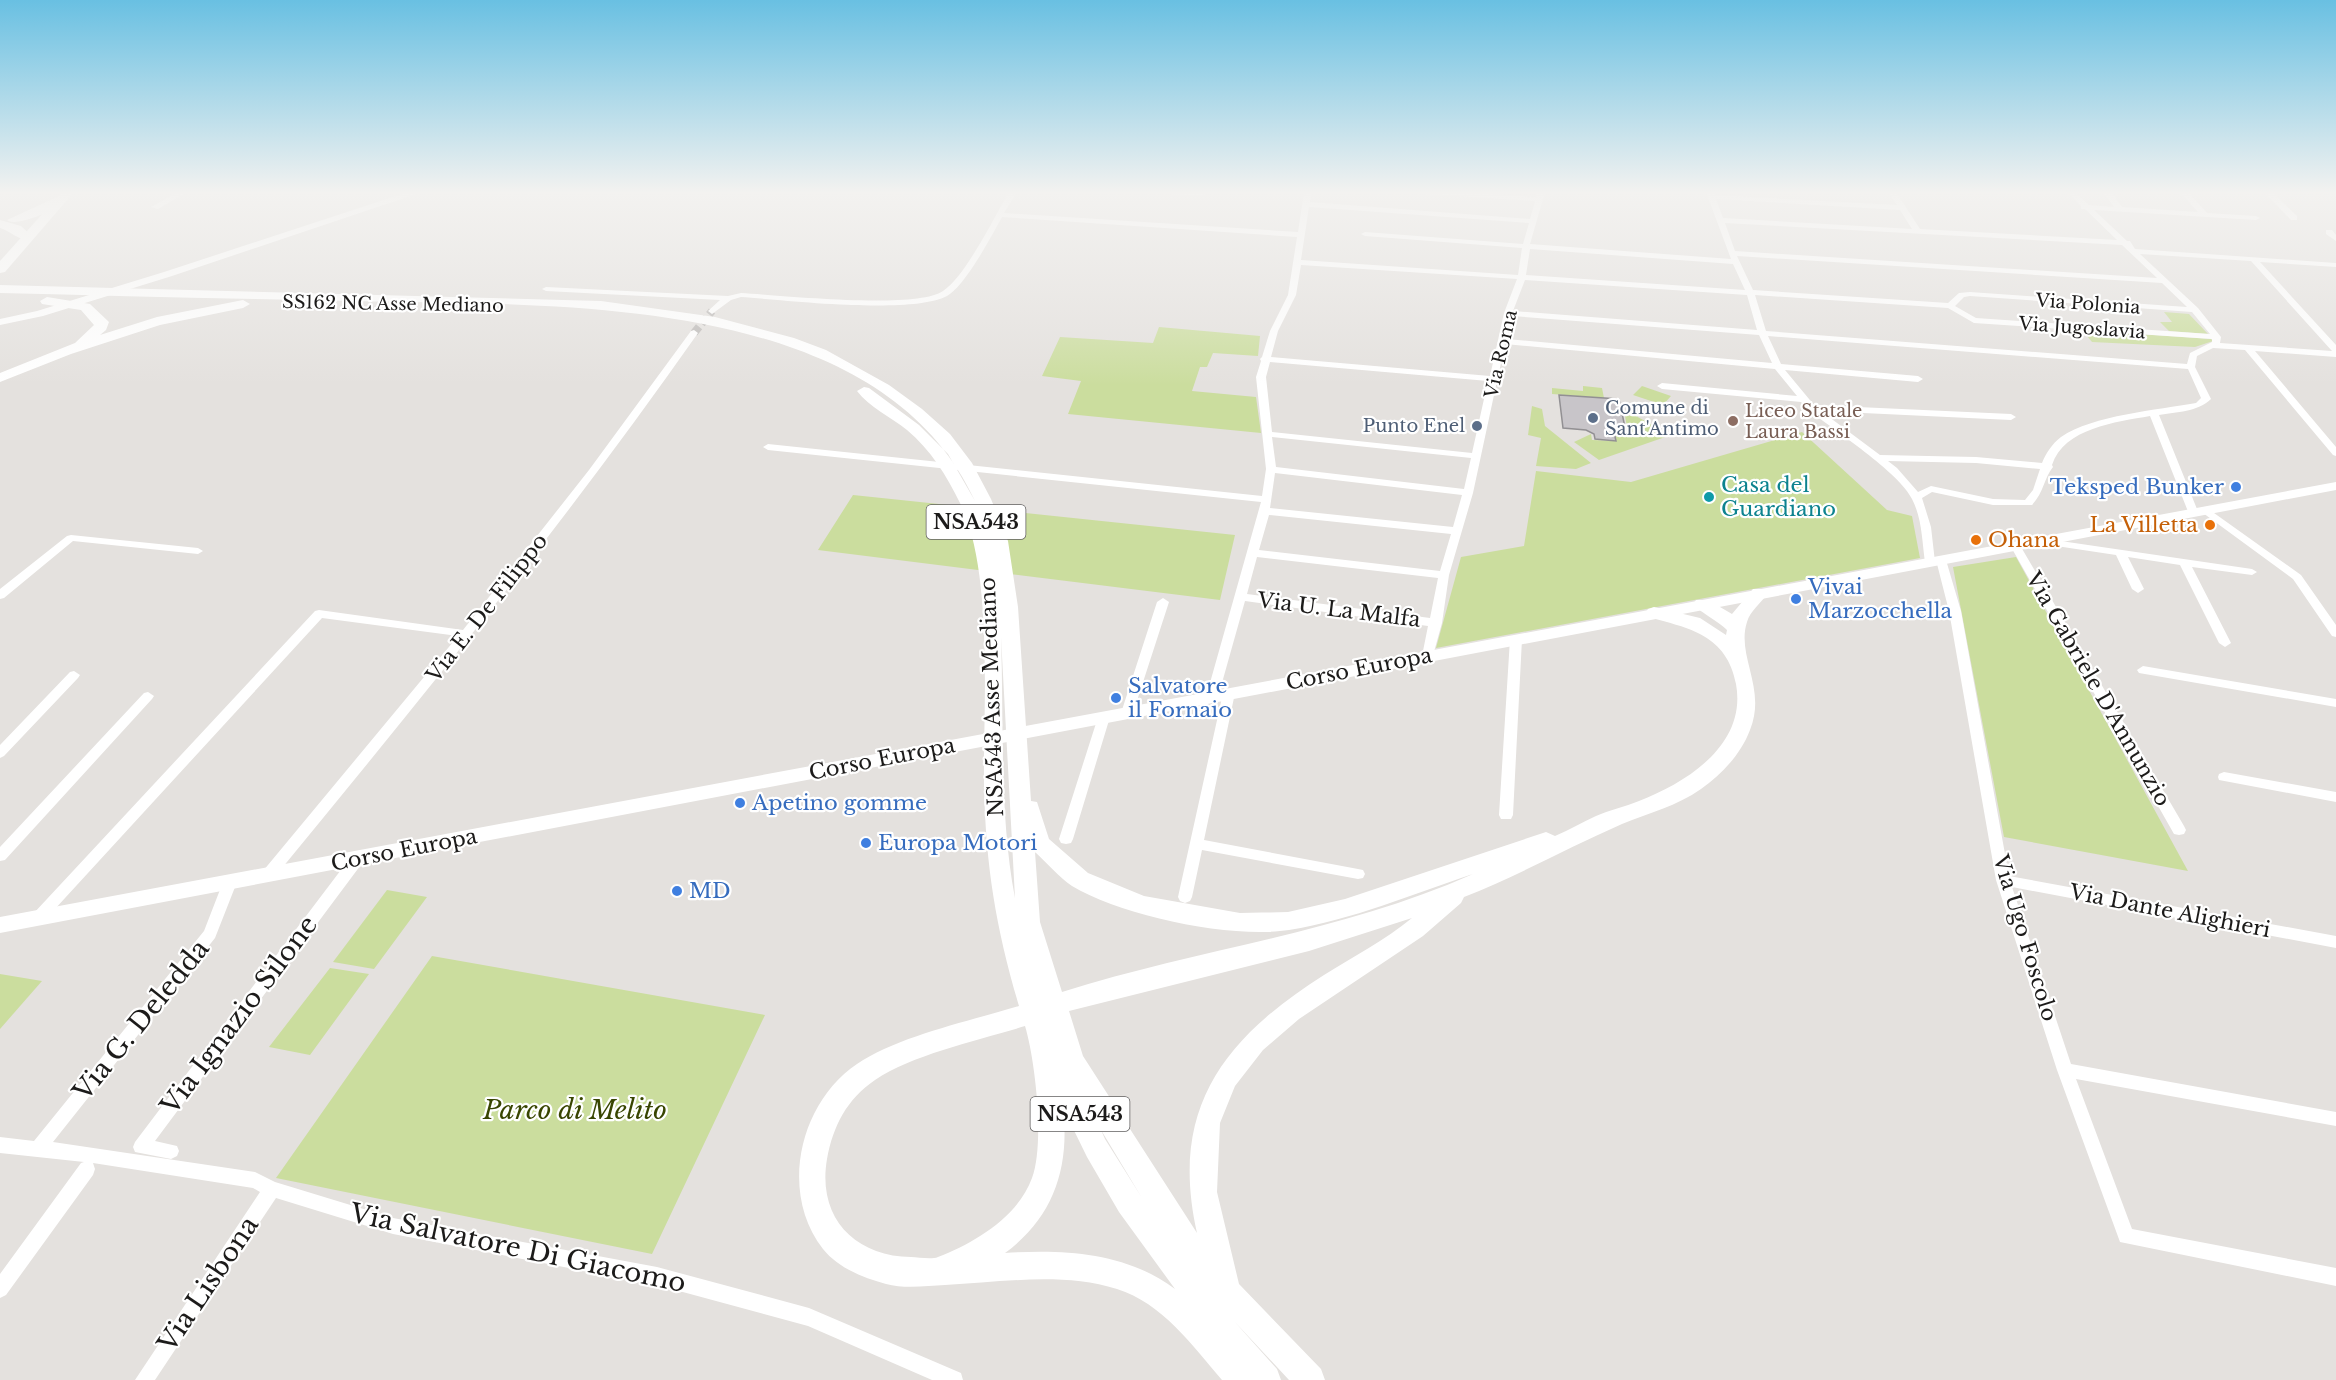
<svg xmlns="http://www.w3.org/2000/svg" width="2336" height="1380" viewBox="0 0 2336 1380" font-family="'Libre Baskerville',serif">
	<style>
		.green { fill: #cbdd9e }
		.building { fill: #c8c5c9; stroke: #929093; stroke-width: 1.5 }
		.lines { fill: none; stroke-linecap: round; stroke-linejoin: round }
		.minor-tunnel { stroke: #bcb9b7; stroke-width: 8; stroke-dasharray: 8 4; stroke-linecap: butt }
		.minor { fill: #fff; fill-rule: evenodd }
		.tertiary { fill: #fff; fill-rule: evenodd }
		.secondary { fill: #fff; fill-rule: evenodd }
		.primary { fill: #fff; fill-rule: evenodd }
		.trunk { fill: #fff; fill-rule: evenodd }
		.service-dot { fill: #5c6f8a; stroke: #fff; stroke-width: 2 }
		.education-dot { fill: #8d6e63; stroke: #fff; stroke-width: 2 }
		.shop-dot { fill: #3f7fe0; stroke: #fff; stroke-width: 2 }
		.culture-dot { fill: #0f9aa8; stroke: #fff; stroke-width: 2 }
		.food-dot { fill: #e8710a; stroke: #fff; stroke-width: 2 }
		.labels { text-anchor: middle; stroke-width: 4.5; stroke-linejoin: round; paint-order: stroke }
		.far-street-label { font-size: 18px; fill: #1c1b1a; stroke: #fff }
		.far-service-label { font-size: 18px; fill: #4e5e75; stroke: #fff; text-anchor: start }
		.far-education-label { font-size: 18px; fill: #785e54; stroke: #fff; text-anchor: start }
		.shield { fill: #fff; stroke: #605f5f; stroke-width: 1.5 }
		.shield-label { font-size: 20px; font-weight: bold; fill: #1c1b1a }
		.culture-label { font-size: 21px; fill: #0d838f; stroke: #fff; text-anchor: start }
		.shop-label { font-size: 21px; fill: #366cbe; stroke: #fff; text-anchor: start }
		.food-label { font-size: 21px; fill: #c56008; stroke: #fff; text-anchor: end }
		.street-label { font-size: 21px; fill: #1c1b1a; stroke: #fff }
		.near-street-label { font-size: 26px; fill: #1c1b1a; stroke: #fff }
		.near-park-label { font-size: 26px; font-style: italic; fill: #384501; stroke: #fff }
	</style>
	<rect width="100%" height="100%" fill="#e4e1de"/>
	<!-- green -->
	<path class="green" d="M2164,312L2189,314L2208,334L2169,331L2160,322H2172Z
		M1159,327L1260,336L1258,356L1213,353L1207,367H1200L1192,391L1256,397L1261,433L1068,414L1081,381L1042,376L1060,337L1153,343Z
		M2082,330L2211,339L2213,341L2195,347L2092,342Z
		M1583,386L1602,388L1604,398L1552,394V388L1583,391Z
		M1642,386L1671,396L1663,405L1633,395Z
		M1532,406L1542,409L1545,426L1591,463L1576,469L1536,466L1541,438L1528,435Z
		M1634,415L1671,435L1599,460L1574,442L1591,434L1592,440L1616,441L1615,433L1628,432L1625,416Z
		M1802,432L1887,510L1912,516L1920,558L1436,648L1461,557L1524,546L1536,471L1631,482Z
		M853,495L1235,535L1220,600L818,550Z
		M2016,557L2188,871L2004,837L1953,567Z
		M387,890L427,897L374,969L333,962Z
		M432,956L765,1015L652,1254L276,1178Z
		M330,968L369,974L310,1055L269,1047Z
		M0,974L42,981L0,1029Z"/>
	<!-- building -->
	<path class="building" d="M1559,395L1619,399L1626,432H1614L1616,441L1595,439L1594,434L1586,430L1563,428Z"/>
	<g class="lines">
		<!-- minor-tunnel -->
		<path class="minor-tunnel" d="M694,333L712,311"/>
		<!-- minor -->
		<path class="minor" d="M178,192H187L158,209L151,207Z
			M1009,192H1017L1004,213L1298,232L1304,192H1312L1310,202L1530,219L1535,201L1426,194L1422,192H1458L1536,197L1537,192H1545L1530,244L1731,259L1706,192H1714L1715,195L1897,205L1888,192H1896L1920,229L2117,240L2085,209H2081V206L2067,192H2075L2089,205L2114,207L2103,192H2111L2122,207L2198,212L2180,192H2188L2207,213L2256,216L2260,218L2256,220L2094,210L2127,241H2130L2135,249L2336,263V267L2260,262L2336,345V357L2255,351L2336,447V456L2333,455L2245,350L2213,348L2197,356L2195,367L2211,399C2198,412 2176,412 2159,415L2199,514L2198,516H2190L2189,514L2150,416C2116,422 2064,428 2052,465L2053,467C2044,478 2044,492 2032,505H1993L1932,492L1922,498L1931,527L1935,562L1930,565L1925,562C1922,541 1922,518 1912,499C1900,473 1833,429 1808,410L1801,402L1662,389L1657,386L1662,383L1797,396L1775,369L1505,344L1498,377L1500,379L1497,381L1473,493L1449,575L1442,623L1432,659H1424L1422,656L1428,626L1245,601L1218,697L1212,701L1206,697L1261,502L768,450L763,447L768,444L1262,496L1266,469L1256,377L1261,361L1260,359L1262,357L1270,331L1288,295L1297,237L1002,217C991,237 965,286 947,296C911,315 785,300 741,297L731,300L712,314L708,311L720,300L546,291L542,289L546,287L728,296L741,293C778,295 916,310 943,291C965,277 995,216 1009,192ZM1716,199L1900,210L1912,229L1723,218ZM1309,207L1529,223L1523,244L1365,232L1361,234L1365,236L1522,248L1518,275L1301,260ZM1725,223L2122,245L2157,278L1735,251ZM1530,249L1733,264L1745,290L1526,275ZM2140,254L2251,261L2332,351L2220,343L2221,337L2198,308ZM1737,256L2162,283L2187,307L1970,292L1959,293L1948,303L1753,290ZM1301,265L1517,279L1504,313L1490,376L1271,357L1278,331L1296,295ZM1525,280L1747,295L1757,330L1513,311ZM1755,295L1948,308L1974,323L2212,339V342L2190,353L2187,364L1766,331ZM1970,296L2192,312L2210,334L1976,318L1955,306L1964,297ZM1512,316L1759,335L1772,363L1507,339ZM1768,336L2188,369L2201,398L2196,403C2158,410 2093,415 2061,437C2052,444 2046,453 2042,463L1976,457L1880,455L1821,411L2011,420L2016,417L2011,414L1814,405L1785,370L1918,382L1923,379L1918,376L1781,364ZM1270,362L1488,381L1472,453L1272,432L1266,377ZM1272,437L1471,458L1464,489L1276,467ZM1888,461L1976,463L2040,469L2033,490L2025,500L1993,499L1931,486L1918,492L1897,468ZM1275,473L1462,495L1453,527L1270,508ZM1269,515L1451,534L1440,571L1259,550ZM1257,557L1438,578L1430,618L1247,594Z
			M1166,192H1201L1205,194L1201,196L1170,194Z
			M2264,192H2272L2297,216V220H2291Z
			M2326,230H2332L2336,235V241L2326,234Z
			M694,330L698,333C565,523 420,700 273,879L268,880L263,879L261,875L263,871L458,636L322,618L43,922L38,924L33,922L31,918L33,914L315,611L319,610L463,630L589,470L691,331Z
			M2207,508L2301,575L2336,625V637L2332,636L2293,579L2203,513L2202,511Z
			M71,535L198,548L203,551L198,554L73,541L4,598L0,599V589L67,536Z
			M2047,539L2252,569L2257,572L2252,575L2192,567L2231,643L2225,647L2219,643L2180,565L2128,557L2144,589L2138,593L2132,589L2116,555L2043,544L2042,542L2043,540Z
			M2016,544L2021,547L2184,826L2186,830L2184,834L2179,835L2174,834L2011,547Z
			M1941,557L1946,560L1961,611L2009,876L2336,936V948L2012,887L2071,1064L2336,1112V1126L2076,1079L2132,1229L2336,1268V1286L2120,1242L2057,1070L1996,880L1949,611L1936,560Z
			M1163,598L1169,602L1133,713L1127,717L1123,716L1121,713L1157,602Z
			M1516,635L1522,639L1513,815L1511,819H1501L1499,815L1510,639Z
			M2143,666L2336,699V707L2139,673L2137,670Z
			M74,671L80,675L78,678L4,756L0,758V745L70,672Z
			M1229,689L1235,693L1204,840L1358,869L1363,870L1365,874L1363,878L1358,879L1202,850L1192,897L1190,901L1185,903L1180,901L1178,897L1223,693Z
			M148,692L154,696L152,699L5,860L0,861V847L144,693Z
			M1104,713L1110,717L1073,839L1071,843L1066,844L1061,843L1059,839L1098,717Z
			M2224,772L2336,792V802L2219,780L2218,777L2219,774Z
			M358,853L363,854L365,858L363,862L155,1141L177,1146L179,1151L177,1156L171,1159L135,1152L133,1147L135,1142L353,854Z
			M230,876L235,878L237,882L215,938L53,1142L255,1172L275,1182L393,1218L657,1267L809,1308L961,1373L963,1380H932L808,1326L657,1285L393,1234L276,1198L155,1380H135L260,1192L253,1188L93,1163L95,1169L93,1175L6,1295L0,1298V1274L81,1163L84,1162L0,1153V1137L34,1141L204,931L223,882L225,878Z"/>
		<!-- tertiary -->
		<path class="tertiary" d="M408,192H422L172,276L43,316L0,325V319L37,311L164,272Z"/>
		<!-- secondary -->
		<path class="secondary" d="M2336,482V490L0,933V917Z"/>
		<!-- primary -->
		<path class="primary" d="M62,192H74L5,272L0,273V261Z"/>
		<!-- trunk -->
		<path class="trunk" d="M57,197L67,200C58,209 16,228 7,220Z
			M0,220L21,226L33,237L31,240C21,242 10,231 0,228Z
			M0,285L601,301L715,317L794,338L826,350L889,385L922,409L950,434L972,463L991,499L1008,541L1018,607L1031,801L1037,802L1049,839L1088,873L1144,896L1240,913L1288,912L1345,899L1546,832L1555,836C1569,830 1583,822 1596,816C1609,810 1625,807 1639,801C1688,782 1747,744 1736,684C1727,635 1689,628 1648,617L1645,613L1648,609L1654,607L1700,618L1726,635L1727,630C1718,621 1697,610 1693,604L1696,600H1708L1732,614L1753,589H1765L1768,593C1761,603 1750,611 1747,622C1736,656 1767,688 1750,730C1741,754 1722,774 1701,789C1677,806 1649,813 1622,824C1569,847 1518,876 1464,897L1461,903L1423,936L1299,1019L1263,1050L1235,1086L1220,1123L1217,1192L1239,1284L1321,1369L1325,1380H1289L1234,1321L1277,1369L1281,1380H1222C1193,1346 1162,1303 1117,1289C1062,1272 1002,1282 945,1285C927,1286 904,1289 886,1284C864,1278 838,1268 823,1249C779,1193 799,1103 857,1064C898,1036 970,1021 1019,1006C996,928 986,868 984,787C983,708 994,572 960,503C947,476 930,449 907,430C891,417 869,407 857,391L864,387L869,388L919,425L948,454L975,501C878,290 551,306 356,301C237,299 119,296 0,293ZM1001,637L1015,898C999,814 1004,723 1001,637ZM1035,852C1047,863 1059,877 1072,886C1122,916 1231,939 1289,930C1352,920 1413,894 1473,874C1338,934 1200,948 1062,992L1040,922ZM1412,918C1385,940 1353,957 1324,975C1223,1039 1169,1109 1197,1233L1083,1056L1069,1011L1309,951ZM1025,1026C1035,1059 1045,1143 1032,1178C1018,1217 974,1243 938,1257C931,1260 918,1257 911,1257C854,1256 817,1217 827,1159C833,1126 847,1099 875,1080C913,1054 980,1040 1025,1026ZM1063,1108L1087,1157L1119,1212L1175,1289C1126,1252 1063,1249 1005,1253C1054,1217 1070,1167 1063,1108ZM1101,1130L1142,1198L1105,1139Z
			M47,297L90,304L109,322L106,330L100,335L157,317L243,300L250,304L243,308L160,325L71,354L0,382V373L75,343L94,325L81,310L42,304L40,301Z"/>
	</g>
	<!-- sky -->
	<linearGradient id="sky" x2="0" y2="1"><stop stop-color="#69c0e2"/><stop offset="0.5" stop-color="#f3f2f0"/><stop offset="1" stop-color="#f3f2f0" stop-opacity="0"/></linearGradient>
	<rect width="2336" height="385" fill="url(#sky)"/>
	<!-- markers -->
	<g class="service-dot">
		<circle cx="1593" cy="418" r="6"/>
		<circle cx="1477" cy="426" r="6"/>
	</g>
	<circle class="education-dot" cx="1733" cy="421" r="6"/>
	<g class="shop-dot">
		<circle cx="2236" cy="487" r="6"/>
		<circle cx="1796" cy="599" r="6"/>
		<circle cx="1116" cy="698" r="6"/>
		<circle cx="740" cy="803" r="6"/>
		<circle cx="866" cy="843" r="6"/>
		<circle cx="677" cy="891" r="6"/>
	</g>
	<circle class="culture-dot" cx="1709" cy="497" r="6"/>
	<g class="food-dot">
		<circle cx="2210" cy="525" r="6"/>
		<circle cx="1976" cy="540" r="6"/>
	</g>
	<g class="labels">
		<!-- far-street labels -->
		<g class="far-street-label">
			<text transform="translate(393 304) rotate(1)" y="6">SS162 NC Asse Mediano</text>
			<text transform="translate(2088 304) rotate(4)" y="6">Via Polonia</text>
			<text transform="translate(2082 328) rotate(4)" y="6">Via Jugoslavia</text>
			<text transform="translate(1501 354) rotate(-77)" y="6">Via Roma</text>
		</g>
		<!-- far-service labels -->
		<g class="far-service-label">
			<text x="1605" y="414">Comune di<tspan x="1605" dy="21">Sant'Antimo</tspan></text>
			<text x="1465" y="432" text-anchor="end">Punto Enel</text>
		</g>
		<!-- far-education labels -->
		<g class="far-education-label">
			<text x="1745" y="417">Liceo Statale<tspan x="1745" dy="21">Laura Bassi</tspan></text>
		</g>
		<!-- shield labels -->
		<g class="shield">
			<rect x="926.5" y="505" width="99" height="34" rx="4.5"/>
			<rect x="1030.5" y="1097" width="99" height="34" rx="4.5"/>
		</g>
		<g class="shield-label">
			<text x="976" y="529">NSA543</text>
			<text x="1080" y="1121">NSA543</text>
		</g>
		<!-- culture labels -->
		<g class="culture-label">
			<text x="1721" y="492">Casa del<tspan x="1721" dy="24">Guardiano</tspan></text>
		</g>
		<!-- shop labels -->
		<g class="shop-label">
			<text x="2224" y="494" text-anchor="end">Teksped Bunker</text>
			<text x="1808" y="594">Vivai<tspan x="1808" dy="24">Marzocchella</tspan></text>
			<text x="1128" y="693">Salvatore<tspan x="1128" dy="24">il Fornaio</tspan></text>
			<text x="752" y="810">Apetino gomme</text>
			<text x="878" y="850">Europa Motori</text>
			<text x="689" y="898">MD</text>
		</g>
		<!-- food labels -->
		<g class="food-label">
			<text x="2198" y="532">La Villetta</text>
			<text x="1988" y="547" text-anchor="start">Ohana</text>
		</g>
		<!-- street labels -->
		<g class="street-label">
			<text transform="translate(487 608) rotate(-52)" y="7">Via E. De Filippo</text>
			<text transform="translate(1339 610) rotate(7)" y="7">Via U. La Malfa</text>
			<text transform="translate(1359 669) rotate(-11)" y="7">Corso Europa</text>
			<text transform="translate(2098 689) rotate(60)" y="7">Via Gabriele D'Annunzio</text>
			<text transform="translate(992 697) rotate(-92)" y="7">NSA543 Asse Mediano</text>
			<text transform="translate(882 759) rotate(-11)" y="7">Corso Europa</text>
			<text transform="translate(404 850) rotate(-11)" y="7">Corso Europa</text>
			<text transform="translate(2170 911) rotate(11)" y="7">Via Dante Alighieri</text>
			<text transform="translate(2025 938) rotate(73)" y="7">Via Ugo Foscolo</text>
		</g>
		<!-- near-street labels -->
		<g class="near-street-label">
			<text transform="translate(239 1015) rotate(-53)" y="9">Via Ignazio Silone</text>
			<text transform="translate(141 1020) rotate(-51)" y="9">Via G. Deledda</text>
			<text transform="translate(518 1248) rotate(12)" y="9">Via Salvatore Di Giacomo</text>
			<text transform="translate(208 1284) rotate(-56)" y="9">Via Lisbona</text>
		</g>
		<!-- near-park labels -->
		<g class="near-park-label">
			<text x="575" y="1119">Parco di Melito</text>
		</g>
	</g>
</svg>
